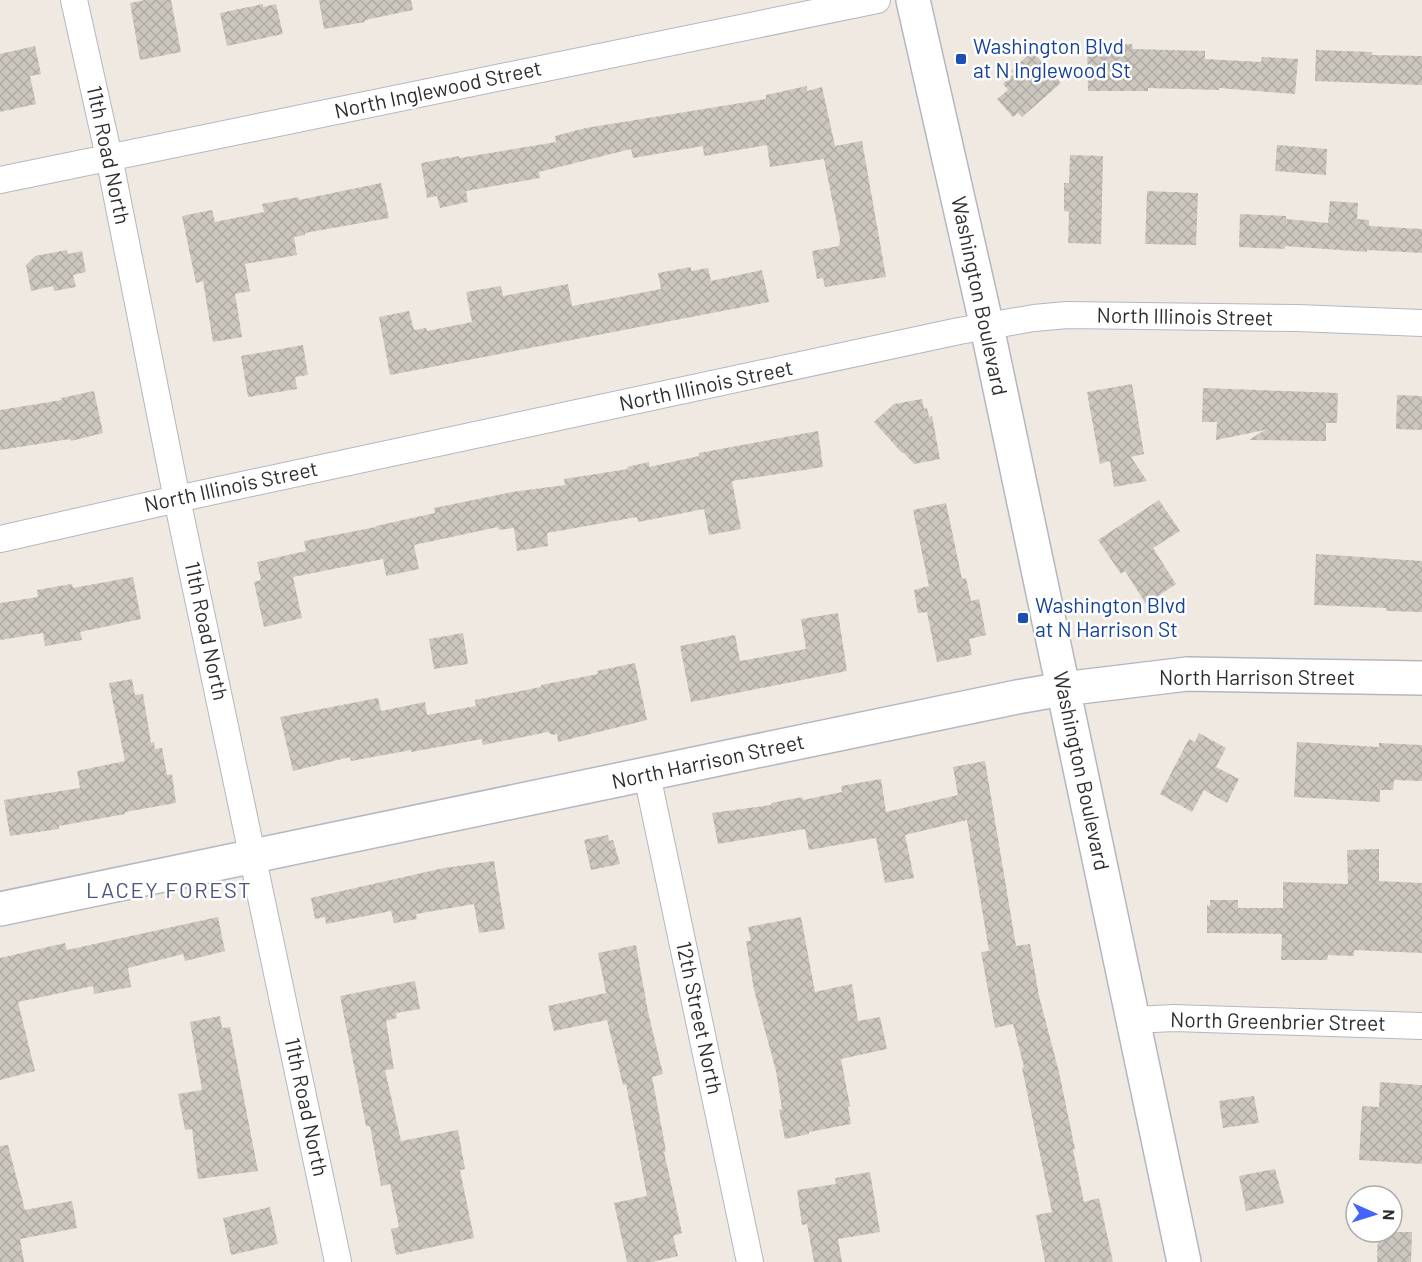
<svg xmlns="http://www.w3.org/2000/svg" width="1422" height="1262" viewBox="0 0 1422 1262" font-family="Barlow,sans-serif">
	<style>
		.building { fill: url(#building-cross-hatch) }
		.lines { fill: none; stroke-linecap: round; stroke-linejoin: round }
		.street-casing { stroke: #b4b7c1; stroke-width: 28 }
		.secondary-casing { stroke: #b4b7c1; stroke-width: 36 }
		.street { stroke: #fff; stroke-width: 26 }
		.secondary { stroke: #fff; stroke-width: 33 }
		.transit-dot { fill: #1a4fb4; stroke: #fff; stroke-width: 2 }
		.labels { text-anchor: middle; stroke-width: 5; stroke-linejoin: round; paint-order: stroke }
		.transit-label { font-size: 21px; fill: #164399; stroke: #fff; text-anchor: start }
		.street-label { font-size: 21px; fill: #2e2e2e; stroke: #fff }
		.neighbourhood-label { font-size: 22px; letter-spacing: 1.5px; fill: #4d5680; stroke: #fff }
	</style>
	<defs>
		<pattern id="building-cross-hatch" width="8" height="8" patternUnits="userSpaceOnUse" patternTransform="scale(1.5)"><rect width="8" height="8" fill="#cbc7bf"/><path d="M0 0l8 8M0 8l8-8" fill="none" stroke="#afaba4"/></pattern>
	</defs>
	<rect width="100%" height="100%" fill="#efe9e1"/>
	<!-- building -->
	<path class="building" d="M145,0H171L181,52L140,60L130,3Z
		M319,0H411L413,10L365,20V22L324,29Z
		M263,4V7L276,4L283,34L227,46L220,13Z
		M1132,44L1133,49L1205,51V59L1261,62L1262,57L1298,59L1295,94L1219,88V90L1148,88V91H1088L1087,45Z
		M35,46L41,74L30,76L36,104L0,112V54Z
		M1316,50L1372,52V55L1422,56V85L1315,81Z
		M1032,51L1061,83L1022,117L1018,113L1013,117L997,99L1008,90L1003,84L1014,74L1011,71Z
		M807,86V91L822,87L835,146L862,141L886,277L825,287L823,278L817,279L812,251L839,246L840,239L824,159L770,167L767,145L704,156L703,146L633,158L631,149L539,172L540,178L466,191L468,202L440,208L437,196L427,198L421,163L459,156L460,158L556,142L555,136L586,128L766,99V95Z
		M1277,145L1327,149L1326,175L1275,171Z
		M1070,155L1103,156L1101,244L1068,243L1069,212L1064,211V183H1069Z
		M381,183L389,218L305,233V235L294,237L297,255L245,264L250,291L235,294L242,337L213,342L203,281L196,283L182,216L212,210L215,222L264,212L262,204L298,197L299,200Z
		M1147,191L1198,193L1196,245L1145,244Z
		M1330,201L1358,203L1357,219L1369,220V226L1422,229V253L1367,250V252L1285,246V249L1239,247L1240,214L1286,216V219L1328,223Z
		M67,250L68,254L82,251L86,272L73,275L76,287L54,291L53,286L31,291L26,265L35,256Z
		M691,267V271L708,268L711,281L762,270L769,302L390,375L379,317L409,311L414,330L426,328L427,331L472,322L466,292L501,286L503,296L568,284L572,306L661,289L658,273Z
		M303,345L308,375L295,377L297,389L248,397L241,356Z
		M1132,384L1144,454L1131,457L1147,481L1114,487L1110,461L1100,464L1087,392Z
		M1203,388L1338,393L1337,423H1326V441L1249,440L1265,430L1216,440L1217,422H1202Z
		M94,391L103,433L71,441L70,439L0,450V410L62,400L61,398Z
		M1397,395L1422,396V430L1396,429Z
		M922,399L924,409L927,408L929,417L932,416L940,459L914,464L903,452L902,453L874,422L894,404Z
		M818,431L823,467L732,481L741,529L709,535L704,509L638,522L637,517L547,533L548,546L517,551L514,528L499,530L498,527L414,545L419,569L386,576L383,559L293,577L302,618L264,627L254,582L261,580L257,562L306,551L304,541L376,527V526L435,513L434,508L512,492L565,485L564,479L628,469L627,467L649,462V467L699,456V453Z
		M1159,500L1180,531L1153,548L1176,584L1146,604L1125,571L1121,574L1098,540Z
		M946,503L962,579L966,578L971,601L979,599L986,635L969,639L972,655L937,662L927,612L918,613L914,590L929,586L913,510Z
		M1316,554L1422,561V612L1386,611V608L1314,605Z
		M133,577L141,619L80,632L82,640L45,646L43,633L0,640V603L38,597L37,590L72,584L73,588Z
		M838,613L847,671L691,702L680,646L735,635L740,661L806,649L801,619Z
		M463,633L468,664L434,669L429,639Z
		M635,663L647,720L558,742L557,734L552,735L548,732L483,745L482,739L411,752V750L351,761L350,757L293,771L280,717L378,698L381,711L425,702L427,715L476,706L475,700L541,687V685L598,674L597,671Z
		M132,679L135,695L143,694L151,743L154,742L155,749L162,748L167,775L172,774L176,803L125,812V814L59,826V829L10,836L4,800L80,788L77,771L125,761L109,683Z
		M1199,733L1226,748L1216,767L1239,779L1227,803L1204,790L1192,812L1160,794L1189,739L1195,742Z
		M1297,742L1379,747V743L1422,745V781L1394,780L1393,790H1380V802L1294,797Z
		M985,761L1016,946L1030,944L1039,996L1059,1072L1075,1149L1073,1150L1084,1202L1099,1198L1113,1262H1045L1036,1215L1052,1212L1022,1068L1024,1067L1013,1024L995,1028L981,952L989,951L967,820L905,835L914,878L885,883L876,838L809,850L805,829L718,844L717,839L712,813L771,805V803L802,797L803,800L842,792L841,786L881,779L886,812L958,795L953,767Z
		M608,835L609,841L613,840L620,864L591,870L584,840Z
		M1379,849V881L1422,883V953L1354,950V956L1328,955L1327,960H1281L1282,934L1207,933V905L1210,906V900H1238V908H1283V882L1348,884L1347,850Z
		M494,861L505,929L479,933L474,904L416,914L417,919L394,923L391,911L326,924L325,917L315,919L311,898L444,868Z
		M218,917L225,951L185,961L183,954L128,968L131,987L94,994L93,986L18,1002L35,1071L0,1080V958L65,943L67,950Z
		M801,917L815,992L852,984L858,1021L880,1017L887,1049L841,1059L850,1106L848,1107L851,1124L809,1132V1134L785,1139L779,1110L782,1109L776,1071L754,990L746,941H751L748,927Z
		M636,945L648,1012L663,1074L652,1077L666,1151L664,1152L682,1233L673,1236L678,1256L652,1262H627L614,1203L647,1196L626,1084L623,1085L607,1020L554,1031L548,1006L606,993L598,953Z
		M415,981L420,1009L396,1013L397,1018L386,1021L394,1069L385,1070L401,1141L458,1130L465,1169L460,1170L474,1238L396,1255L391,1229L399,1227L390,1184L381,1186L370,1126H366L340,996Z
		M220,1016L222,1028L230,1027L258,1171L198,1179L192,1129L185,1130L178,1094L202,1090L190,1022Z
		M1380,1082L1422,1085V1164L1359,1160L1362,1106L1379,1107Z
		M1254,1096L1259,1123L1223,1128L1219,1101Z
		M8,1145L25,1210L72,1201L77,1228L20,1239L24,1262H0V1146Z
		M1275,1169L1284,1203L1246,1211L1239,1176Z
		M870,1172L880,1232L838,1239L842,1262H814L807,1224L802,1225L797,1190L836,1184L835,1178Z
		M270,1207L278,1244L231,1255L223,1218Z
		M1378,1232H1412L1411,1262H1377Z"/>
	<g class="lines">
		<!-- street casing -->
		<g class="street-casing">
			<path id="street" d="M74,0L109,157L177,499L338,1262
				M0,180L877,0
				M0,539L177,499L959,331L1034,318L1067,315L1297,318L1422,323
				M647,775L750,1262
				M1134,1020L1174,1018L1422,1026"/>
		</g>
		<!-- secondary casing -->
		<g class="secondary-casing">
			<path id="secondary" d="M913,0L987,327L1184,1262
				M0,909C338,836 678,768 1017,697L1063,689L1187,674L1422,678"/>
		</g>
		<!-- street -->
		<use href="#street" class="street"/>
		<!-- secondary -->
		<use href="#secondary" class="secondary"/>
	</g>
	<!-- markers -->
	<g class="transit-dot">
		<rect x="955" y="53" width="12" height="12" rx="3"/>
		<rect x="1017" y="612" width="12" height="12" rx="3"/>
	</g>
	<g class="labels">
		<!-- transit labels -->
		<g class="transit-label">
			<text x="973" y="54">Washington Blvd<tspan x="973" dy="24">at N Inglewood St</tspan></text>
			<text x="1035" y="613">Washington Blvd<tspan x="1035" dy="24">at N Harrison St</tspan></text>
		</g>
		<!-- street labels -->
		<g class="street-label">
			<text transform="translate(438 90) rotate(-12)" y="7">North Inglewood Street</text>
			<text transform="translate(108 155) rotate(78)" y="7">11th Road North</text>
			<text transform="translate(979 296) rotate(78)" y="7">Washington Boulevard</text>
			<text transform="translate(1185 317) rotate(1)" y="7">North Illinois Street</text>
			<text transform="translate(706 386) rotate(-12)" y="7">North Illinois Street</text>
			<text transform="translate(231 487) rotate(-12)" y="7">North Illinois Street</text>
			<text transform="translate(206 631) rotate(78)" y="7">11th Road North</text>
			<text x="1257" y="685">North Harrison Street</text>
			<text transform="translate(708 762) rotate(-12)" y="7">North Harrison Street</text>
			<text transform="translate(1081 771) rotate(78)" y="7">Washington Boulevard</text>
			<text transform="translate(699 1018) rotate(78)" y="7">12th Street North</text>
			<text transform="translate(1278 1022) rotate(1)" y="7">North Greenbrier Street</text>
			<text transform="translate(306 1107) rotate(78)" y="7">11th Road North</text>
		</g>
		<!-- neighbourhood labels -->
		<g class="neighbourhood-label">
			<text x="169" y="898">LACEY FOREST</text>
		</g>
	</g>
	<!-- north arrow -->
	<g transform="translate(1374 1214) rotate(93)"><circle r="28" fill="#ffffff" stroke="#ababab" stroke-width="1.5"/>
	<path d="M0-4.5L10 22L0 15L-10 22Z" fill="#4264fb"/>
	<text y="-9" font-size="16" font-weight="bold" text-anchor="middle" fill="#2e2e2e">N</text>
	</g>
</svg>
